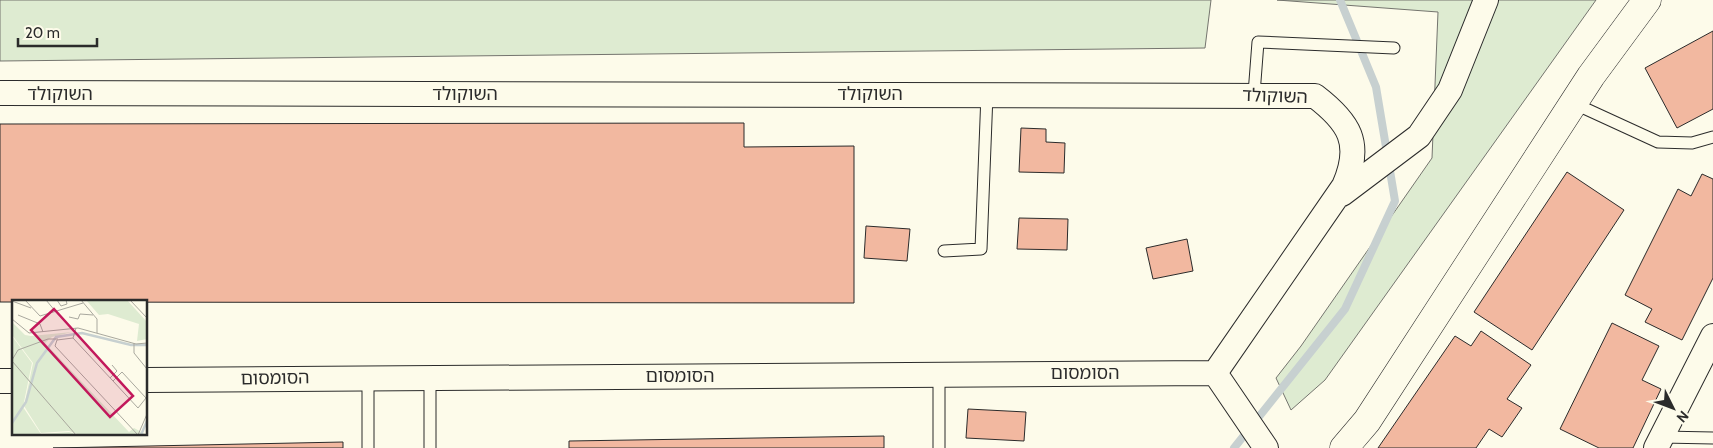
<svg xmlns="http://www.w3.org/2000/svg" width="1713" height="448" viewBox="0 0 1713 448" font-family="Cabin,'Noto Sans Hebrew',sans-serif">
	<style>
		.green { fill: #deebd1; stroke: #74746e }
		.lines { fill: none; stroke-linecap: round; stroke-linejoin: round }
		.stream { stroke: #c7d0d0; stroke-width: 8 }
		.building { fill: #f2b8a0; stroke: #2b2b2b }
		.service-casing { stroke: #2b2b2b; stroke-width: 13 }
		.minor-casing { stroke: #2b2b2b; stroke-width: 26 }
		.tertiary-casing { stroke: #2b2b2b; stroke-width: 29 }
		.service { stroke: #fdfbea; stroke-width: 11 }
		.minor { stroke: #fdfbea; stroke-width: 24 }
		.tertiary { stroke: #fdfbea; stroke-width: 28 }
		.labels { text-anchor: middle; stroke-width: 4; stroke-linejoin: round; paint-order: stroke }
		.street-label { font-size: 18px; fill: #2b2b2b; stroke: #fdfbea }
		.inset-river { fill: none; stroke: #c7d0d0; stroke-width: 2.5 }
		.inset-road { fill: none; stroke: #a9a89e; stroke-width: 1 }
		.view { fill: #c2185b; fill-opacity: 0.15; stroke: #c2185b; stroke-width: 2.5 }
		.inset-edge { fill: none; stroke: #2b2b2b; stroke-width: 2.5 }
	</style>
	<rect width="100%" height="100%" fill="#fdfbea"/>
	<!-- green -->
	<path class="green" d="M0,0H1211L1205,48L0,61Z
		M1277,0H1596L1325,380L1291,410L1276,378L1301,346L1432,158L1438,12Z"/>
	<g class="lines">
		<!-- stream -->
		<path class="stream" d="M1234,448L1345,309L1395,201L1376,87L1340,0"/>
	</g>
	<!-- building -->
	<path class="building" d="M1713,31V109L1677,128L1645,68Z
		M744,123V147L854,146V303L0,302V124Z
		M1021,128L1046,129V142L1065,143L1064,173L1019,172Z
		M1567,172L1624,210L1532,350L1474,312Z
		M1702,174L1713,179V278L1682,340L1645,322L1652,309L1625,295L1678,189L1691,196Z
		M1019,218L1068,219L1067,250L1017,249Z
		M866,226L910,229L907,261L864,258Z
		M1187,239L1193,271L1153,279L1146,248Z
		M1612,323L1659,346L1642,380L1661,389L1633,448H1599L1560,429Z
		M1481,331L1531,365L1507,399L1522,408L1502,437L1489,429L1476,448H1378L1455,336L1471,346Z
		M968,409L1026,412L1024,441L966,438Z
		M884,436V448H569V441Z
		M343,442V448H53Z"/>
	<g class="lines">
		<!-- service casing -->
		<g class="service-casing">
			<path id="service" d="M1254,94L1258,42L1394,48
				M1573,103L1658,142L1692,143L1713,137
				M944,251L981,249L987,94
				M368,377V448
				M430,377V448
				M1662,437L1713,438
				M939,448V374"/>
		</g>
		<!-- minor casing -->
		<g class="minor-casing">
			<path id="minor" d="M0,93L1315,96C1349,122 1363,143 1344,186L1215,373L1266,448
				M1342,194L1419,136L1450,90L1486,0
				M146,380L1215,373
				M0,381H14
				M1656,448L1713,336"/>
		</g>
		<!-- tertiary casing -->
		<g class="tertiary-casing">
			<path id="tertiary" d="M1344,448L1367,421L1591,76L1647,0"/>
		</g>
		<!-- service -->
		<use href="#service" class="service"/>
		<!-- minor -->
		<use href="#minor" class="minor"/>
		<!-- tertiary -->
		<use href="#tertiary" class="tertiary"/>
	</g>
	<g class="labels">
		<!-- street labels -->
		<g class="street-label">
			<text x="60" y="100">השוקולד</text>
			<text x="465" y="100">השוקולד</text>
			<text x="870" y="100">השוקולד</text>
			<text transform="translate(1275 96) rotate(2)" y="6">השוקולד</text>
			<text x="1085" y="379">הסומסום</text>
			<text x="680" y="382">הסומסום</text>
			<text transform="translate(275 378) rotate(-1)" y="6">הסומסום</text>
		</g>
	</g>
	<!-- overview -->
	<g transform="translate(12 300)">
		<rect width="135" height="135" fill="#fdfbea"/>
		<path d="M74,0H115L135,22V39L125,41L127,24L96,14L87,15ZM0,22L13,35L19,36L60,32L40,37L33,43L117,132L122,128L135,135H68L57,131L29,133L12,106L21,63L0,35ZM0,36L20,63L11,107L29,134L57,132L67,135H0Z" fill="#deebd1"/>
		<path class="inset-river" d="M0,123L14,102L25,63L44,37L70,33L119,45H135M129,135L135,121"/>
		<path class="inset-road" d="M13,0L28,16L71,3M34,0L44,12M45,0L49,6L55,4L54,0M69,0L85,19V33M118,0L135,18M0,1L19,8M6,15L28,24L31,32M57,17L66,19L68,14L81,15M0,19L17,33L66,28L124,44L135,43M64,28L61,38L45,40L43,46L126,135M61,38L101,81L126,108L134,98L110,72L101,81M122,43V53L135,69M0,60L6,50L36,39H46M0,61L64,135M98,78L105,71L100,65M126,135L135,114"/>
		<path class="view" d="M42,9L121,96L98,117L19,30Z"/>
		<rect width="135" height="135" class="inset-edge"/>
	</g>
	<!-- north arrow -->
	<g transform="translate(1673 408) rotate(132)" stroke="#fdfbea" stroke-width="4" paint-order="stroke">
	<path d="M0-4L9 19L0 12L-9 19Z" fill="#2b2b2b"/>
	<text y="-8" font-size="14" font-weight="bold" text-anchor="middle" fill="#2b2b2b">N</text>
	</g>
	<!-- scale -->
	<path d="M18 38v8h79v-8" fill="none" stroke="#2b2b2b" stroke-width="2.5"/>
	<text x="25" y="38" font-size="15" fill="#2b2b2b" stroke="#fdfbea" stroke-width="4" paint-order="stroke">20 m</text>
</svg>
